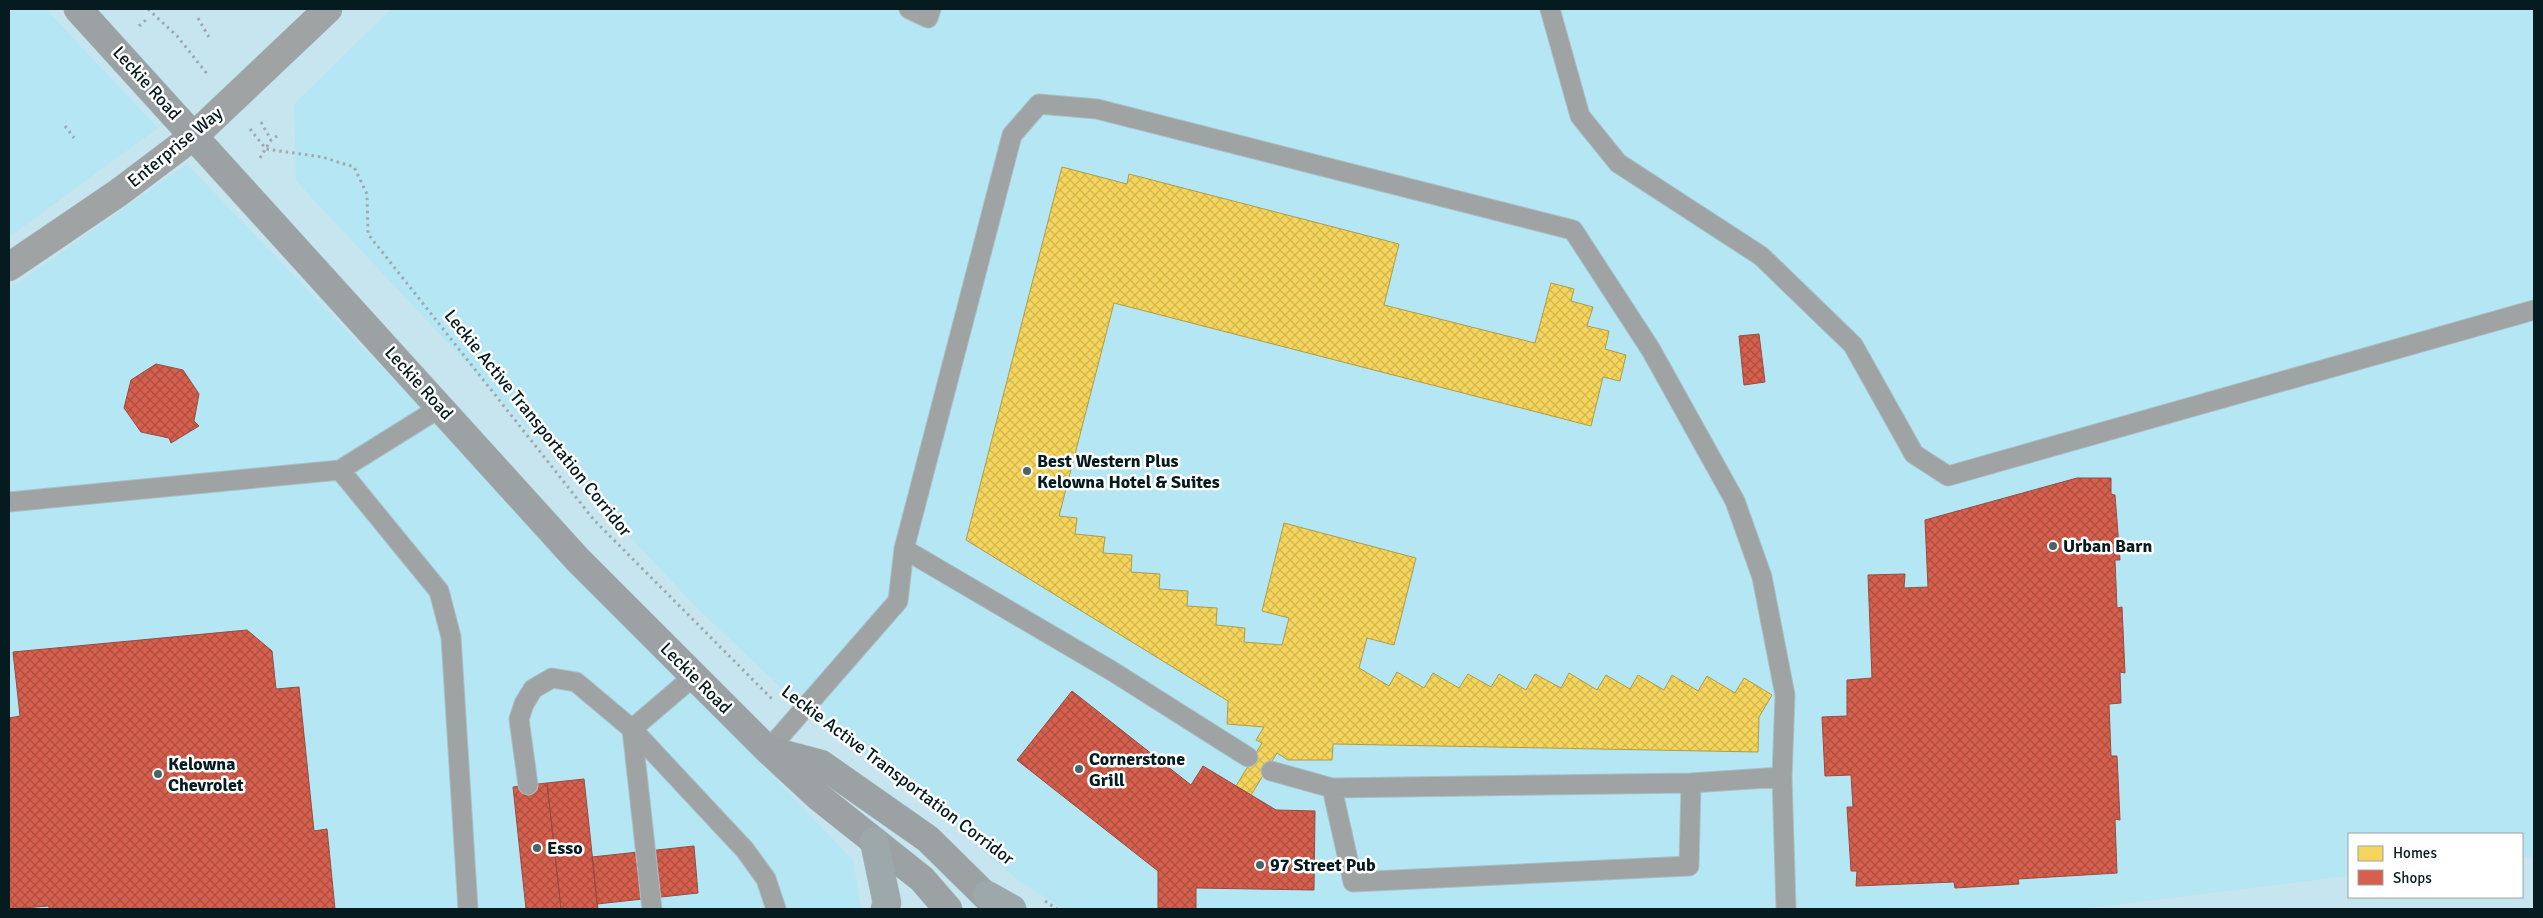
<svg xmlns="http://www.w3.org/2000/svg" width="2543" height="918" viewBox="0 0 2543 918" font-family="Signika,sans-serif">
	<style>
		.built { fill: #b5e6f4 }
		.homes { fill: url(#homes-cross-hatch); stroke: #ae9d4a }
		.shops { fill: url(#shops-cross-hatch); stroke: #984b40 }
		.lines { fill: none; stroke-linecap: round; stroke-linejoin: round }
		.service-casing { stroke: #a8bfc6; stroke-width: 21 }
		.tertiary-casing { stroke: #a8bfc6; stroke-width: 29 }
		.secondary-casing { stroke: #a8bfc6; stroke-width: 29 }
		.trunk-casing { stroke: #a8bfc6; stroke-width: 29 }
		.path { stroke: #9eaaae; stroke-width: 3; stroke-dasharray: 2.5 4; stroke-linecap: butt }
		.service { stroke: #9fa3a3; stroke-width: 19 }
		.tertiary { stroke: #9fa3a3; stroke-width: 28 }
		.secondary { stroke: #9ca2a3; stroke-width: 28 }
		.trunk { stroke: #9da8ab; stroke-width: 28 }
		.poi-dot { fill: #4a6268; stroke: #fff; stroke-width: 2 }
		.labels { text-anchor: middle; stroke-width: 5; stroke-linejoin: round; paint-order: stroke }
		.street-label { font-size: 18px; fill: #061b20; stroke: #fff }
		.poi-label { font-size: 18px; font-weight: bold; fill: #061b20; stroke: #fff; text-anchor: start }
	</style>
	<defs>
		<pattern id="homes-cross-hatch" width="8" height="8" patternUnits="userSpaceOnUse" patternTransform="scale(1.25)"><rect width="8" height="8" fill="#f6d55c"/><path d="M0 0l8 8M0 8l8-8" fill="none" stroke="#d1b650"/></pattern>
		<pattern id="shops-cross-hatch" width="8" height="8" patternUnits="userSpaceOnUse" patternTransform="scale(1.25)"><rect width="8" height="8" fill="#d6604d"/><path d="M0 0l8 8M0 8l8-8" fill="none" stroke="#ac4e40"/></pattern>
	</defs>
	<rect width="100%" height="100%" fill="#c7e5ee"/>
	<!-- built -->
	<path class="built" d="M9,9H46L158,128L9,237Z
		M391,9H2534V856L2522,858V834H2349V876L2080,909H1063L1018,880L912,792L790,696L696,607L296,181L294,104Z
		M187,164L853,860L861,909H9V289Z"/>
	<!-- homes -->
	<path class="homes" d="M1062,167L1127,184L1129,174L1399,244L1384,305L1535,343L1551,283L1574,289L1571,301L1593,307L1587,326L1609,331L1605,349L1626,355L1620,381L1603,377L1591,426L1114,303L1059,516L1077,518L1075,534L1105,537L1103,553L1132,555L1131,572L1160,574L1159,589L1188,591L1187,606L1217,608L1216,625L1245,628L1244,642L1282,645L1289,618L1262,611L1284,523L1416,558L1394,645L1367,638L1359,668L1389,686L1397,672L1424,688L1433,673L1459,688L1468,674L1491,687L1499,674L1526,690L1535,674L1561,688L1569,673L1597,690L1606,675L1630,689L1638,675L1664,690L1672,675L1698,691L1707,676L1735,693L1744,678L1772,695L1759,717L1758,752L1333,744L1332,760H1288L1277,753L1251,795L1236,786L1262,743L1256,740L1264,727L1227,724L1228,701L966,540Z"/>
	<!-- shops -->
	<path class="shops" d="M1759,334L1765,382L1744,385L1739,336Z
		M156,364L183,370L199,394L194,421L199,426L171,443L169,438L141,432L124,408L131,380Z
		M2077,478H2111V494L2115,495L2120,560H2115L2117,608L2122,607L2125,673L2120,672L2121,703L2109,704L2111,756H2117L2120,820L2115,819L2117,873L2018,879L2019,884L1955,888L1954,882L1856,886L1857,871H1851L1847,807H1853L1851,775L1825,776L1822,717L1847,716V680L1872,678L1868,575L1905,574L1904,588L1928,587L1925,520Z
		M247,630L272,651L276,689L299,687L314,831L327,829L335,909H49V906L9,909V718L20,716L13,652Z
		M1072,691L1191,785L1203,766L1276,810L1315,811L1314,890L1196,888V909L1158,908V871L1017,760Z
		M584,779L598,909H561L547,783Z
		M547,783L561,909H526L513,787Z
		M694,846L698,893L597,904L592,857Z"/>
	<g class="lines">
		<!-- service casing -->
		<g class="service-casing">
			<path id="service" d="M909,9L928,18L931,9
				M1550,9L1580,116L1618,163L1761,256L1853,345L1914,454L1948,476L2534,310
				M340,470L439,591L451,637L468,909
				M9,502L340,470L441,407
				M768,750L898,601L904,549
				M1248,757L1112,671L904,549L1012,135L1039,104L1097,109L1573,230L1651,350L1735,501L1762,577L1785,695L1782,777L1691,783L1689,866L1353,882L1332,788L1271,771
				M1782,777L1786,909
				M528,785L519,719L524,704L533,689L552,678L576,682L632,729L745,850L766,879L776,909
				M1332,788L1691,783
				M652,909L632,729L694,676"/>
		</g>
		<!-- tertiary casing -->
		<g class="tertiary-casing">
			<path id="tertiary" d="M9,267L118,193L195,135L328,9"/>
		</g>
		<!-- secondary casing -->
		<g class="secondary-casing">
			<path id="secondary" d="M78,9L578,560L768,750L820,798L922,879L948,909
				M772,751L821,764L928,839L999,909"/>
		</g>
		<!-- trunk casing -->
		<g class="trunk-casing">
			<path id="trunk" d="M874,841L887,903L885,909
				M987,895L1012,909"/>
		</g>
		<!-- path -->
		<path class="path" d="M148,9L177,36L208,75
			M198,18L210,39
			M139,26L147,19
			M261,122L271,140
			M65,126L74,138
			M250,129L266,149L322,157L354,167L367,194L368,234L594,520L773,700
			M260,158L271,140L277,136
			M1045,901L1057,909"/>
		<!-- service -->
		<use href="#service" class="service"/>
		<!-- tertiary -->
		<use href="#tertiary" class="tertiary"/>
		<!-- secondary -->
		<use href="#secondary" class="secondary"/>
		<!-- trunk -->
		<use href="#trunk" class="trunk"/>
	</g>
	<!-- markers -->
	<g class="poi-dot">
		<circle cx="1027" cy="471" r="5"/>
		<circle cx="2053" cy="546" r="5"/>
		<circle cx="1079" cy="769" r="5"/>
		<circle cx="158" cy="774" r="5"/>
		<circle cx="537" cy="848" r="5"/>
		<circle cx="1260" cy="865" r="5"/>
	</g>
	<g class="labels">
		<!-- street labels -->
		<g class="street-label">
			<text transform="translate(147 83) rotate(48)" y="6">Leckie Road</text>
			<text transform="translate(175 147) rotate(-39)" y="6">Enterprise Way</text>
			<text transform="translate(419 383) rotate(48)" y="6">Leckie Road</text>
			<text transform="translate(538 423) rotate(51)" y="6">Leckie Active Transportation Corridor</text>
			<text transform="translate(696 678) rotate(45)" y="6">Leckie Road</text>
			<text transform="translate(898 775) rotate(37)" y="6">Leckie Active Transportation Corridor</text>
		</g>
		<!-- poi labels -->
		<g class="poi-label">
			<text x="1037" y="467">Best Western Plus<tspan x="1037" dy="21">Kelowna Hotel &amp; Suites</tspan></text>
			<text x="2063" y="552">Urban Barn</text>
			<text x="1089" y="765">Cornerstone<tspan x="1089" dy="21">Grill</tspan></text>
			<text x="168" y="770">Kelowna<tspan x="168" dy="21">Chevrolet</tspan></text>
			<text x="547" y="854">Esso</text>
			<text x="1270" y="871">97 Street Pub</text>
		</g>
	</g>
	<!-- border -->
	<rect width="2543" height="918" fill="none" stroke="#061b20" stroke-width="20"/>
	<!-- legend -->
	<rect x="2348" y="833" width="175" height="65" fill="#ffffff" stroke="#9ba4a6"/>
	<rect x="2358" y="846" width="25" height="15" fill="#f6d55c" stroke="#9ba4a6"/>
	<text x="2393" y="858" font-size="15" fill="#061b20">Homes</text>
	<rect x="2358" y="870" width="25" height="15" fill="#d6604d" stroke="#9ba4a6"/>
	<text x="2393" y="883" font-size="15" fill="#061b20">Shops</text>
</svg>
